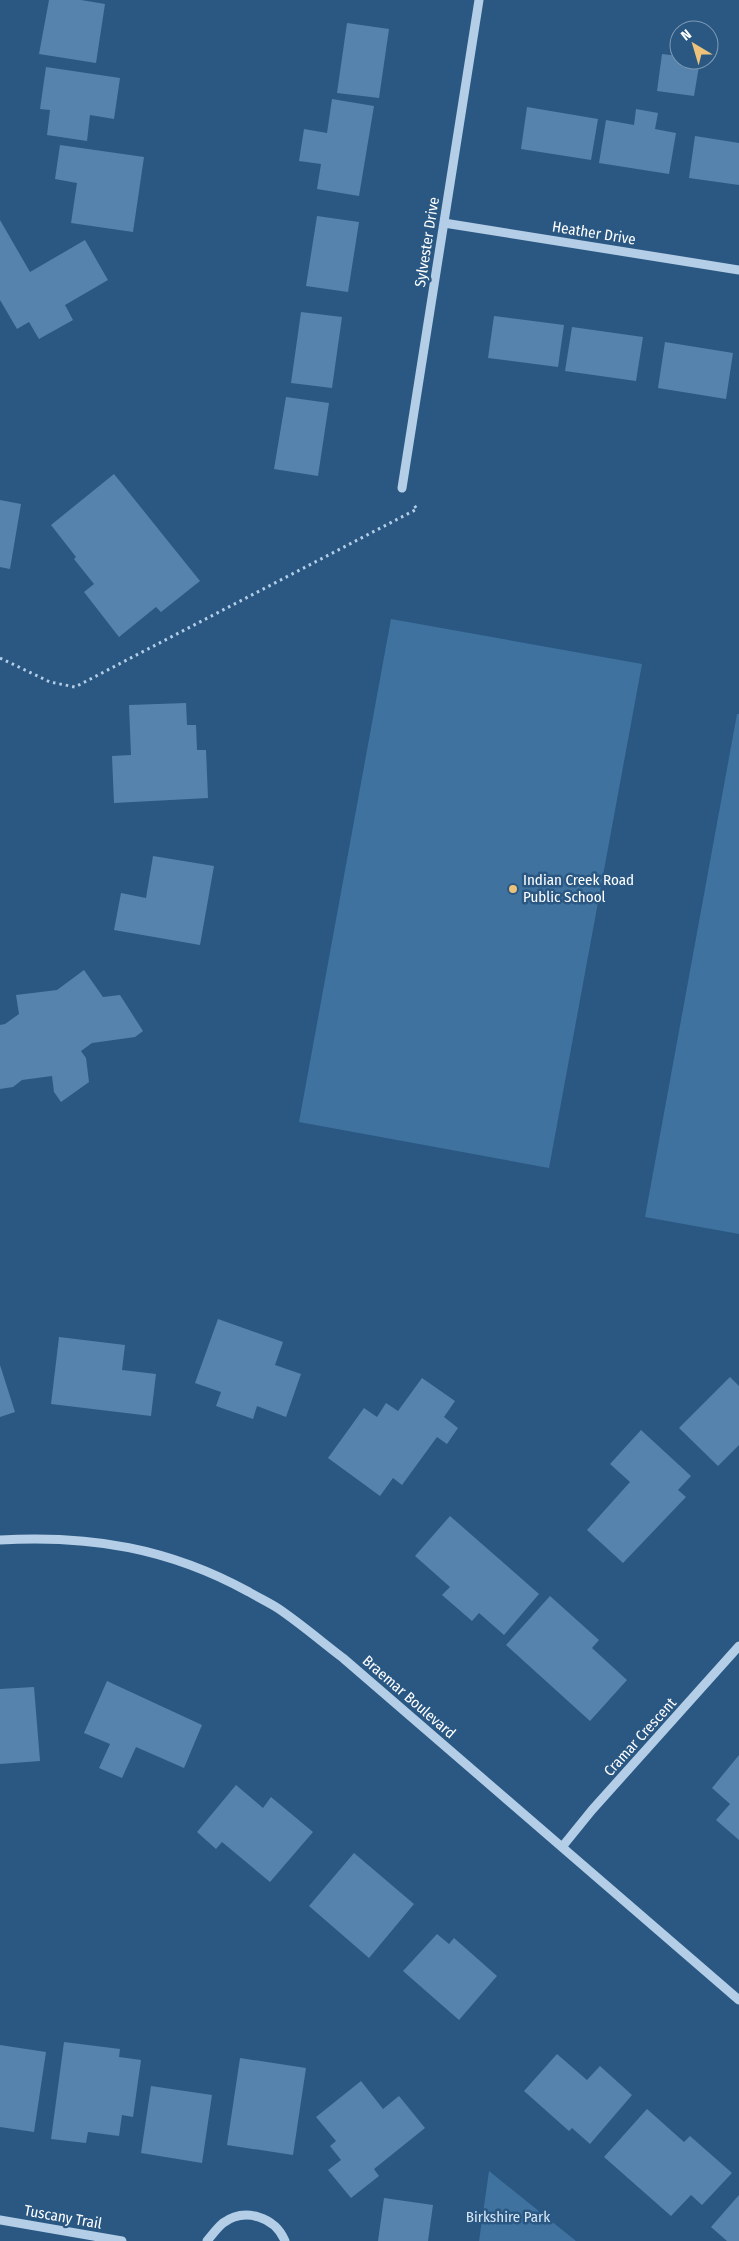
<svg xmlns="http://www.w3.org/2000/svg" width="739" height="2241" viewBox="0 0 739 2241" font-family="'Fira Sans Condensed',sans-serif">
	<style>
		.green { fill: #3f729f }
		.building { fill: #5683ad }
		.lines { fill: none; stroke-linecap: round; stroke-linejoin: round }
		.path { stroke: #b3cee6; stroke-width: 3; stroke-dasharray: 2.5 4; stroke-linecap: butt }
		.minor { stroke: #b3cee6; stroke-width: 9 }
		.poi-dot { fill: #edc37b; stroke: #2a5883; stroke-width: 2 }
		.labels { text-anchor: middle; stroke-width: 5; stroke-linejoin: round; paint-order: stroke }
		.street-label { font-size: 15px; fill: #fff; stroke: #2a5883 }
		.poi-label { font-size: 15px; fill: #fff; stroke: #2a5883; text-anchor: start }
		.park-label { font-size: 15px; fill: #d7e7f5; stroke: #2a5883 }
	</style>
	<rect width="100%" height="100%" fill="#2a5883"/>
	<!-- green -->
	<path class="green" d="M391,619L642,664L549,1168L299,1122Z
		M737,714H739V1234L645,1217Z
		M489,2171L576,2241H479Z"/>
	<!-- building -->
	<path class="building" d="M49,0H81L105,4L96,63L39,54Z
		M347,23L389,29L379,98L337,93Z
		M662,54L679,56V60H700L694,96L657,91Z
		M46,67L120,78L114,119L90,115L87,141L47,135L50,110L40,109Z
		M332,99L374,106L359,196L317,189L321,164L299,161L304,129L327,133Z
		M527,107L598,119L591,160L521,149Z
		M636,109L658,113L655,129L676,133L669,174L599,163L606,120L634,125Z
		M695,136L739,143V185L689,178Z
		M60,145L144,157L133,232L71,223L77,183L55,179Z
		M317,216L359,222L348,292L306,286Z
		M0,220L30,272L85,240L108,280L65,305L73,320L39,339L29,322L17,329L0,300Z
		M301,312L342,317L332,388L291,383Z
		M494,316L564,325L558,367L488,358Z
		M572,327L643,337L636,381L565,371Z
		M665,342L733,353L726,399L658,388Z
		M286,397L329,403L318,476L274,469Z
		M114,474L200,581L161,612L156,607L119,637L84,592L94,584L74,559L76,557L51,525Z
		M0,500L21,504L10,569L0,567Z
		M186,703L187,725H196L197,750H206L208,798L114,803L112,756L131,755L129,705Z
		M153,856L214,866L200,945L114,930L121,893L146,898Z
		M84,970L103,997L120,995L143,1031L135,1037L92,1043L81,1051L86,1058L89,1082L61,1102L54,1092L52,1076L22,1080L13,1087L0,1089V1025L5,1024L19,1014L16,995L57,990Z
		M218,1319L283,1342L275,1365L301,1374L286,1417L257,1406L253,1419L216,1406L221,1392L195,1383Z
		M59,1337L125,1345L122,1370L156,1374L151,1416L51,1404Z
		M0,1365L15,1412L0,1417Z
		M730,1377L739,1386V1445L718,1466L679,1428Z
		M422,1378L455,1401L444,1417L458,1428L447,1444L437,1437L402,1485L393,1478L380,1496L328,1458L364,1408L377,1417L386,1403L398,1411Z
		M641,1430L691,1476L678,1490L686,1497L623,1563L587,1530L630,1482L610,1464Z
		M450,1516L539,1594L504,1635L479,1613L472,1621L442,1595L450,1587L415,1556Z
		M550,1596L599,1640L592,1648L627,1680L590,1721L506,1645Z
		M107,1681L202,1725L184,1768L136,1747L122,1778L99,1768L110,1744L84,1733Z
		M34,1687L40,1761L0,1764V1689Z
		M739,1755V1840L716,1820L730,1804L712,1788Z
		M236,1785L263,1808L271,1797L313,1832L270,1882L222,1842L216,1849L197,1832Z
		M354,1853L414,1904L369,1958L309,1906Z
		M437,1934L449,1944L454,1938L497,1976L459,2020L403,1971Z
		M64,2042L120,2049L119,2057L141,2060L133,2117L122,2115L119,2136L88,2132L86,2143L51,2139Z
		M0,2045L46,2052L34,2132L0,2127Z
		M557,2054L587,2080L600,2066L632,2095L590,2144L572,2128L569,2131L524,2091Z
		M240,2058L306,2068L293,2155L227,2145Z
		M361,2081L383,2109L399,2096L425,2128L374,2169L379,2176L351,2198L328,2170L341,2160L330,2146L336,2141L316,2117Z
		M151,2086L212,2095L202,2163L141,2153Z
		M647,2109L684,2142L690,2136L732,2173L702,2205L691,2195L671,2216L604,2157Z
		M739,2195V2241H727L711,2227Z
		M384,2198L433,2205L428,2241H378Z"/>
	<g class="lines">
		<!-- path -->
		<path class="path" d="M0,658L50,682L75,687L417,509L414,505"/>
		<!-- minor -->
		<path class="minor" d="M444,223L739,270
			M402,488L479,0
			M0,1540C91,1535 169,1548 249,1592C259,1598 270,1603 279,1609C301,1624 322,1642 343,1658L739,2000
			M562,1847L592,1810L739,1646
			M0,2220L122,2241
			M207,2241C212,2235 217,2228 223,2223C245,2207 275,2217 285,2241"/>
	</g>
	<!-- markers -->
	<circle class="poi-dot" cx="513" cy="889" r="5"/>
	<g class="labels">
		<!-- street labels -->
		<g class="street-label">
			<text transform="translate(594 233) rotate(9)" y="5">Heather Drive</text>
			<text transform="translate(427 242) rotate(-81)" y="5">Sylvester Drive</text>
			<text transform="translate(409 1697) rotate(41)" y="5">Braemar Boulevard</text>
			<text transform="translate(640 1737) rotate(-48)" y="5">Cramar Crescent</text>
			<text transform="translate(63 2217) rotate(10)" y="5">Tuscany Trail</text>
		</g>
		<!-- poi labels -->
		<g class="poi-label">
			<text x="523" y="885">Indian Creek Road<tspan x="523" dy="17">Public School</tspan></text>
		</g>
		<!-- park labels -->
		<g class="park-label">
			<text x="508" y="2222">Birkshire Park</text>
		</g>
	</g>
	<!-- north arrow -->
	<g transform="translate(694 45) rotate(322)"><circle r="24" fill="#2a5883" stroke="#7f9bb5"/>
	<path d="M0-4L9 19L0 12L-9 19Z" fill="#edc37b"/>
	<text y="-8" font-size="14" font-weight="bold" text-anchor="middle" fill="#ffffff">N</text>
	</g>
</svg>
